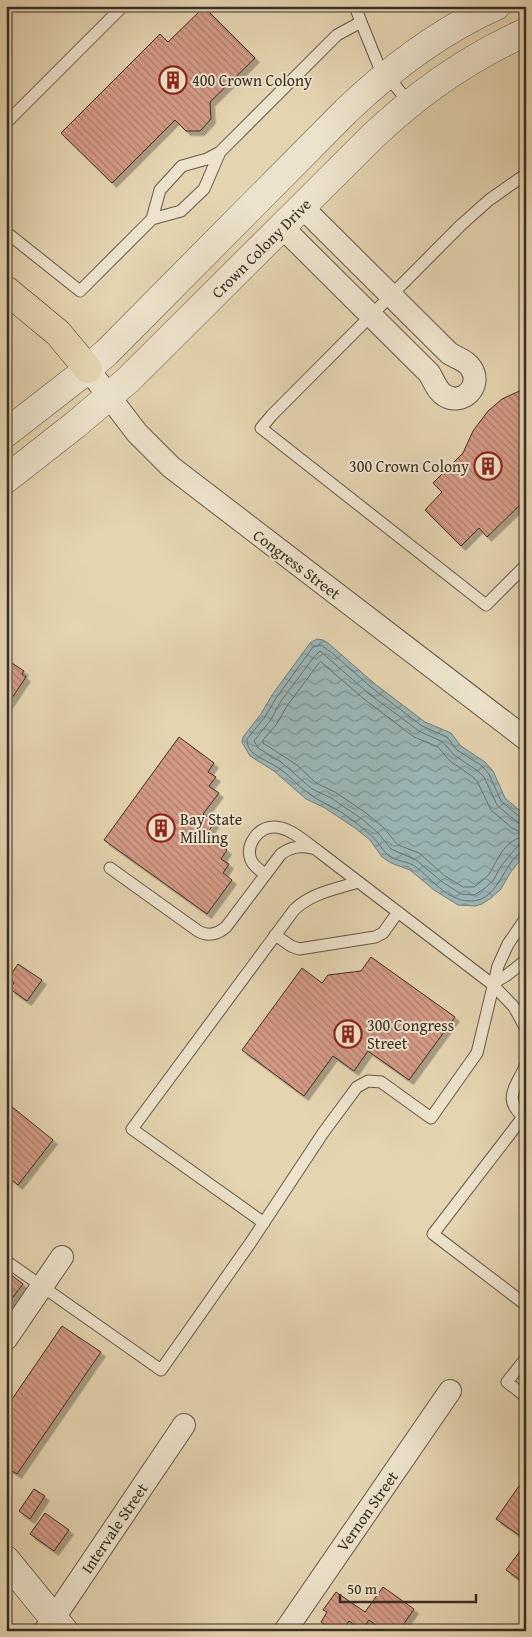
<svg xmlns="http://www.w3.org/2000/svg" width="532" height="1637" viewBox="0 0 532 1637" font-family="'Gentium Book Plus',serif">
	<style>
		.water { fill: url(#water-waves); stroke: #737f7c }
		.lines { fill: none; stroke-linecap: round; stroke-linejoin: round }
		.shore { stroke: #6a726e; stroke-width: 1 }
		.building { fill: url(#building-back-hatch); stroke: #392f25; filter: url(#shadow) }
		.service-casing { stroke: #645848; stroke-width: 13 }
		.minor-casing { stroke: #645848; stroke-width: 24 }
		.tertiary-casing { stroke: #645848; stroke-width: 29 }
		.secondary-casing { stroke: #392f25; stroke-width: 29 }
		.motorway-casing { stroke: #392f25; stroke-width: 29 }
		.service { stroke: #ede3cc; stroke-width: 11 }
		.minor { stroke: #ede3cc; stroke-width: 22 }
		.tertiary { stroke: #ede3cc; stroke-width: 28 }
		.secondary { stroke: #ede3cc; stroke-width: 28 }
		.motorway { stroke: #e4d4b0; stroke-width: 28 }
		.labels { text-anchor: middle; stroke-width: 4; stroke-linejoin: round; paint-order: stroke }
		.poi-label { font-size: 16px; fill: #392f25; stroke: #ede3cc; text-anchor: start }
		.street-label { font-size: 16px; fill: #392f25; stroke: #ede3cc }
	</style>
	<defs>
		<pattern id="water-waves" width="16" height="10" patternUnits="userSpaceOnUse" patternTransform="scale(1.25)"><rect width="16" height="10" fill="#9ab5b6"/><path d="M0 5q4-4 8 0t8 0" fill="none" stroke="#7f9494"/></pattern>
		<pattern id="building-back-hatch" width="6" height="6" patternUnits="userSpaceOnUse" patternTransform="scale(1.25)"><rect width="6" height="6" fill="#d49a85"/><path d="M-1 5l2 2M0 0l6 6M5-1l2 2" fill="none" stroke="#ad7e6d"/></pattern>
		<filter id="shadow"><feDropShadow dx="4.5" dy="4.5" stdDeviation="0" flood-color="#0004"/></filter>
	</defs>
	<rect width="100%" height="100%" fill="#e4d4b0"/>
	<filter id="stains"><feTurbulence type="fractalNoise" baseFrequency=".004" numOctaves="4"/><feColorMatrix values="0 0 0 0 .2 0 0 0 0 .09 0 0 0 0 .02 0 0 0 .5 -.17"/></filter>
	<radialGradient id="worn" r=".72"><stop offset=".6" stop-color="#630" stop-opacity="0"/><stop offset="1" stop-color="#630" stop-opacity=".3"/></radialGradient>
	<!-- water -->
	<path class="water" d="M317,639L323,640L328,643L375,684L425,722L451,733L461,746L485,762L493,771L505,798L525,815L526,853L510,873L501,889L491,898L482,904L475,906L458,905L434,890L410,870L391,863L382,857L370,840L355,828L325,808L306,799L274,771L250,756L242,742L243,737L261,714L272,695L310,643Z"/>
	<g class="lines">
		<!-- shore -->
		<path class="shore" d="M321,662L364,699L414,737L438,747L450,761L473,777L477,781L491,810L512,828L523,833L522,837C502,843 499,859 489,874C485,879 479,883 474,887H463L445,876L419,853L398,845L383,827L366,813L335,792L316,783L297,765L263,743V740L276,725L287,706L319,663Z
			M526,819L521,818L501,801L489,774L482,766L457,750L447,737L422,726L372,688L332,653L321,645L313,647L276,698L265,717L247,739C247,745 249,749 253,753C261,759 271,763 279,768C290,776 298,786 308,793C318,801 330,805 341,812C352,820 364,828 374,838C379,843 383,851 388,855C395,861 405,861 413,865C431,877 445,900 469,901C501,903 505,853 526,851
			M526,825L518,823L497,805L484,777L478,771L454,755L443,742L419,731L368,693L320,651L314,657L281,701L270,721L254,741L258,748L281,762L312,789L331,798L362,819L378,833L391,849L416,860L441,881L461,894L474,895L484,889L493,881L501,866L515,849L520,845H526"/>
	</g>
	<!-- building -->
	<path class="building" d="M204,7L255,58L210,102L211,119L200,131H186L175,120L112,183L61,133L160,34L168,42Z
		M526,388V499L487,537L479,528L461,546L425,510L442,492L433,483L463,453L473,431L488,411L502,399Z
		M6,659L24,671L22,674L26,677L6,707Z
		M179,737L214,763L208,772L216,777L209,786L219,793L203,814L215,822L206,835L227,850L221,859L229,864L223,873L232,880L207,914L104,840Z
		M371,957L455,1017L409,1080L368,1051L354,1071L333,1056L304,1096L242,1050L302,968L322,983L328,975L361,971Z
		M18,964L42,980L27,1001L10,989L14,983L8,979Z
		M6,1102L53,1140L18,1185L6,1175Z
		M6,1271L23,1284L6,1306Z
		M62,1326L101,1352L17,1474L6,1467V1408Z
		M526,1476V1540L496,1519Z
		M34,1489L45,1496L30,1519L19,1511Z
		M45,1513L69,1530L54,1551L30,1534Z
		M526,1543V1584L506,1570Z
		M383,1587L414,1609L399,1631H384L369,1620L362,1630L349,1621L342,1631H333L321,1622L327,1612L323,1610L336,1592L365,1612Z"/>
	<g class="lines">
		<!-- service casing -->
		<g class="service-casing">
			<path id="service" d="M355,6L361,22
				M6,123L123,6
				M526,174L489,200L461,225L272,415L261,428L486,605L526,565
				M152,219L181,211L204,189L220,152
				M6,232L80,291L152,219L160,190L182,166L207,159L220,152L337,35L361,22L378,64L409,103
				M110,868L198,931C208,937 218,934 226,927L281,854C291,847 300,845 312,848
				M265,874C260,870 254,867 251,860C245,845 258,827 274,827C290,827 305,842 318,851L492,984L514,1007L526,1029
				M275,935L291,946L299,949L375,937L383,933L398,912
				M492,984L507,975L526,960
				M526,1064C517,1087 500,1099 526,1119
				M523,1117L433,1234L526,1305
				M264,1223L132,1129L294,910C311,893 336,889 358,882
				M6,1261L161,1370L251,1242L323,1133L357,1087L368,1081L381,1082L431,1118L477,1053L498,966L508,944L526,918
				M526,1358L507,1382L526,1397"/>
		</g>
		<!-- minor casing -->
		<g class="minor-casing">
			<path id="minor" d="M282,227L429,373C434,380 436,390 444,395C462,407 483,386 471,368C466,360 456,358 449,353L302,207
				M88,369L137,433L171,467L526,739
				M6,1339L62,1257
				M45,1631L184,1425
				M285,1631L450,1391"/>
		</g>
		<!-- tertiary casing -->
		<g class="tertiary-casing">
			<path id="tertiary" d="M6,433L78,377L106,353L346,111C390,69 440,31 496,6
				M6,479L75,425L128,380L372,137C418,93 468,58 526,32"/>
		</g>
		<!-- secondary casing -->
		<g class="secondary-casing">
			<path id="secondary" d="M6,1560L64,1631"/>
		</g>
		<!-- motorway casing -->
		<g class="motorway-casing">
			<path id="motorway" d="M6,290L58,333L88,369"/>
		</g>
		<!-- service -->
		<use href="#service" class="service"/>
		<!-- minor -->
		<use href="#minor" class="minor"/>
		<!-- tertiary -->
		<use href="#tertiary" class="tertiary"/>
		<!-- secondary -->
		<use href="#secondary" class="secondary"/>
		<!-- motorway -->
		<use href="#motorway" class="motorway"/>
	</g>
	<!-- icons -->
	<defs>
		<g id="building-ring" transform="scale(1.4375)"><circle r="9.5" fill="#ede3cc" stroke="#8f2418" stroke-width="1.5"/><path d="M-4-6H4V6H1V3H-1V6H-4ZM-2.5-4.3h1.7v1.8h-1.7ZM.8-4.3h1.7v1.8H.8ZM-2.5-1h1.7V.8h-1.7ZM.8-1h1.7V.8H.8Z" fill="#8f2418"/></g>
	</defs>
	<g fill-rule="evenodd">
		<use href="#building-ring" x="173" y="80"/>
		<use href="#building-ring" x="488" y="466"/>
		<use href="#building-ring" x="161" y="828"/>
		<use href="#building-ring" x="348" y="1034"/>
	</g>
	<g class="labels">
		<!-- poi labels -->
		<g class="poi-label">
			<text x="192" y="86">400 Crown Colony</text>
			<text x="469" y="472" text-anchor="end">300 Crown Colony</text>
			<text x="180" y="825">Bay State<tspan x="180" dy="18">Milling</tspan></text>
			<text x="367" y="1031">300 Congress<tspan x="367" dy="18">Street</tspan></text>
		</g>
		<!-- street labels -->
		<g class="street-label">
			<text transform="translate(261 248) rotate(-45)" y="6">Crown Colony Drive</text>
			<text transform="translate(297 564) rotate(37)" y="6">Congress Street</text>
			<text transform="translate(367 1511) rotate(-55)" y="6">Vernon Street</text>
			<text transform="translate(114 1528) rotate(-56)" y="6">Intervale Street</text>
		</g>
	</g>
	<!-- margin -->
	<rect width="532" height="1637" fill="none" stroke="#e4d4b0" stroke-width="25"/>
	<rect x="8" y="8" width="517" height="1622" fill="none" stroke="#392f25" stroke-width="2.5"/>
	<rect x="12" y="12" width="507" height="1612" fill="none" stroke="#392f25"/>
	<!-- scale -->
	<path d="M340 1594v8h136v-8" fill="none" stroke="#392f25" stroke-width="2.5"/>
	<text x="347" y="1594" font-size="15" fill="#392f25" stroke="#ede3cc" stroke-width="4" paint-order="stroke">50 m</text>
	<rect width="100%" height="100%" filter="url(#stains)"/>
	<rect width="100%" height="100%" fill="url(#worn)"/>
</svg>
